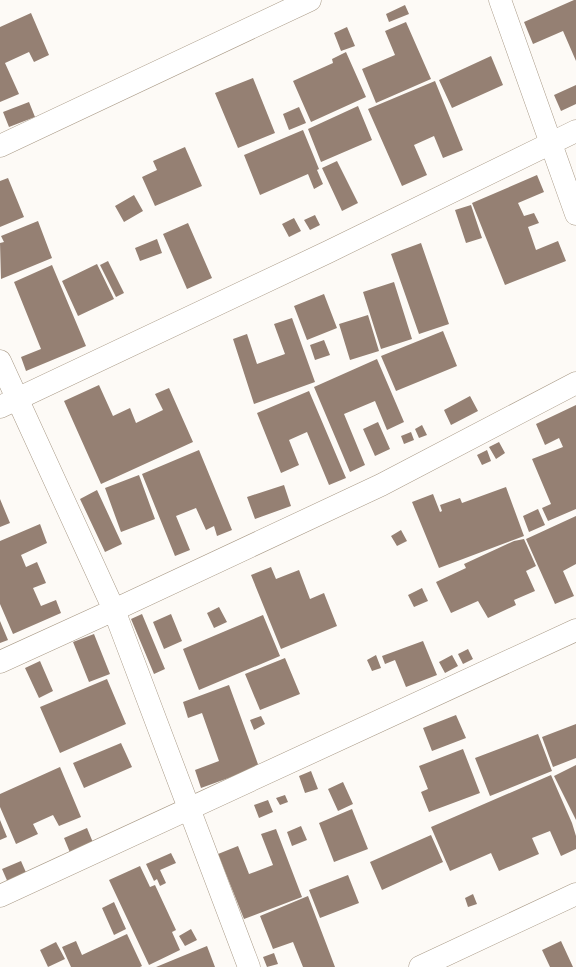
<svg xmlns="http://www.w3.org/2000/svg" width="576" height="967" viewBox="0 0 576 967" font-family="Overpass,sans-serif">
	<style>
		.building { fill: #958073 }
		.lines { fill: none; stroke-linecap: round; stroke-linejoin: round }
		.street-casing { stroke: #a99a87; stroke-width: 23 }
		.street { stroke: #fff; stroke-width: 22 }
	</style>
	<rect width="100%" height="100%" fill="#fdfaf6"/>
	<!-- building -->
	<path class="building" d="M574,0H576V61L563,31L533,44L524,22Z
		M405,5L409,14L389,22L386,14Z
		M31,13L49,55L34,62L29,52L5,63L19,94L0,102V27Z
		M406,22L431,79L376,103L362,69L395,55L385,31Z
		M347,27L355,46L341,51L334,33Z
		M346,52L366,97L311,122L293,81L333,63L332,59Z
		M491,56L503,85L452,108L439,80Z
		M253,78L275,133L238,148L215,93Z
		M435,81L463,150L443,158L434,136L414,145L427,175L402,186L368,109Z
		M576,85V104L561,111L554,95Z
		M29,102L35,117L9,127L3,112Z
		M358,106L372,140L321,162L308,129Z
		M299,107L306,123L289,130L283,114Z
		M303,130L319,169L317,170L323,184L314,189L308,174L260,195L244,155Z
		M185,147L202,186L155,206L142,177L157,170L153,161Z
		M337,161L358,203L342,211L322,168Z
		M537,175L544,192L518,203L524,216L534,213L539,223L528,227L536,250L558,241L566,261L505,285L472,203Z
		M8,178L24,217L0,227V181Z
		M134,195L143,211L124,222L115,206Z
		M471,205L482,238L466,243L455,210Z
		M315,215L320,225L310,230L304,220Z
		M294,218L301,231L289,237L282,224Z
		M38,221L52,258L1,279L0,243L4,242L1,236Z
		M188,223L212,278L187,289L163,234Z
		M157,239L162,253L140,261L135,248Z
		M421,243L449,324L419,334L391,254Z
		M108,261L124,293L116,297L100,265Z
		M97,264L114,299L78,316L62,281Z
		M52,265L86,346L26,371L21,357L41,349L14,282Z
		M394,282L412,339L381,349L363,292Z
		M324,294L337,328L307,340L294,306Z
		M368,315L379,351L350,360L339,324Z
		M292,318L315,382L254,404L233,339L247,334L257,364L285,354L274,324Z
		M443,331L457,366L396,391L381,356Z
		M324,340L330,355L315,360L310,345Z
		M377,359L404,422L387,430L375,401L344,414L365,465L350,472L314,387Z
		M99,385L113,416L130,408L136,423L163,410L155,394L169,388L193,442L101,484L64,401Z
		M309,391L346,478L329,485L307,432L289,440L299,465L281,473L257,413Z
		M470,396L478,411L451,425L444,410Z
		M576,405V509L548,521L542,508L551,504L532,459L563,447L559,438L545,445L536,424Z
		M378,422L390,449L375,456L363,429Z
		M422,425L427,435L419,438L415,429Z
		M411,432L414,440L404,444L401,436Z
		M499,442L505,453L496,459L489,447Z
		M199,450L232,530L217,536L214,526L206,530L196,508L176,516L190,550L175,556L142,474Z
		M487,450L491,461L482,465L477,455Z
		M139,475L155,519L121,532L105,488Z
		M284,485L291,506L255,519L247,497Z
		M506,487L524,536L439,568L412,502L433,494L440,512L442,511L440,505L460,498L462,503Z
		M97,490L122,544L105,552L80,499Z
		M0,499L10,523L0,527Z
		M538,509L545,525L529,532L523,516Z
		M576,516V564L563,571L574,596L555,604L526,539Z
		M40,524L47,543L21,555L26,567L37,562L46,583L33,588L41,606L56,600L61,613L13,634L0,604V541Z
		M401,530L407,541L397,546L391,536Z
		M524,539L536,566L526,571L535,591L514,600L516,605L488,618L478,601L451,613L436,582L466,568L464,564L514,541Z
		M271,567L276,579L299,570L310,599L324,593L337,626L281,649L251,575Z
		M422,588L428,601L414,607L408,595Z
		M219,607L227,622L214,628L207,613Z
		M142,614L165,669L154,674L131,619Z
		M171,614L182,641L164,649L153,622Z
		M263,615L280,656L199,690L183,649Z
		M0,621L8,640L0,643Z
		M94,634L110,674L89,682L73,642Z
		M423,641L437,675L406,687L395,660L385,664L382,656Z
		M468,649L473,659L463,664L458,654Z
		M376,655L381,668L372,671L367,660Z
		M452,655L458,666L445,673L439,662Z
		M285,658L300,694L260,710L245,674Z
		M40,661L53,691L39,698L25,668Z
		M107,679L126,724L60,753L40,707Z
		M229,685L259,767L201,788L195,770L219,761L202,713L188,718L183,702Z
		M456,715L466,738L432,751L423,728Z
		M261,716L265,724L254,730L250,720Z
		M576,724V758L553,767L542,737Z
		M538,734L552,771L490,796L475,758Z
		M121,743L132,767L84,788L73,763Z
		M463,749L480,793L429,812L421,792L428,789L419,766Z
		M576,765V820L554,776Z
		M60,767L81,817L59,826L53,815L33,824L38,834L16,844L0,807V794Z
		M311,771L318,789L305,793L299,776Z
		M551,775L572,823L576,836V849L561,856L550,831L532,838L539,854L499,871L491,853L450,871L431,827Z
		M343,782L353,804L338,811L328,789Z
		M285,795L288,802L280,805L276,798Z
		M268,800L273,812L259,818L254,805Z
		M352,809L368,849L334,862L319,823Z
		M0,820L7,837L0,840Z
		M301,826L307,840L292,846L287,832Z
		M87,828L94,845L71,855L64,838Z
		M276,829L302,897L244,919L218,854L238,846L249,874L273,865L261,834Z
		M431,835L443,862L382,890L370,862Z
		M171,853L176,863L160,870L166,883L160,886L157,879L154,881L146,864Z
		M21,861L28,877L9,885L2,869Z
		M140,866L150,887L155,885L176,930L172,932L180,950L149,965L109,880Z
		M348,875L359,903L320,918L309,890Z
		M473,894L477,904L468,907L465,898Z
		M308,896L335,967H303L293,942L273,949L260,916Z
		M114,902L126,929L114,935L102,908Z
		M191,929L197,940L185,946L179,936Z
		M127,934L142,966L140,967H71L62,947L76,941L82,955Z
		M561,941L573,967H550L542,950Z
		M56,942L65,959L48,967L40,950Z
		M207,946L215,967H156Z
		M274,953L278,964L267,967L263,957Z"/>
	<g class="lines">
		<!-- street casing -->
		<g class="street-casing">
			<path id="street" d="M500,0L576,214
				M0,146L310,0
				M0,361L114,610L249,967
				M0,407L328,252L576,131
				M0,662L114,610L381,485L576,383
				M0,896L576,630
				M420,967L576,894"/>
		</g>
		<!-- street -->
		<use href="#street" class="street"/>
	</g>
</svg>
